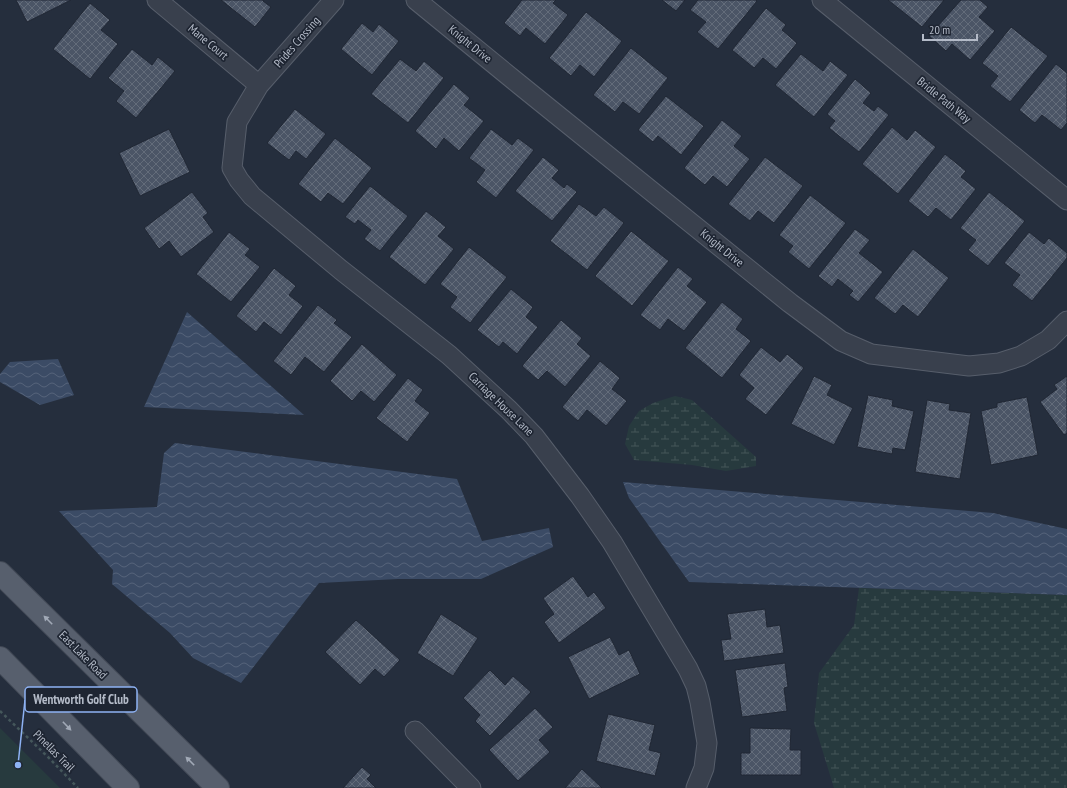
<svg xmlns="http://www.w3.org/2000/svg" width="1067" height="788" viewBox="0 0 1067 788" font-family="'PT Sans Narrow',sans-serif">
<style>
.grass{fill:#273a3e}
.wetland{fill:url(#wetland-marsh)}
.water{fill:url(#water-waves)}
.building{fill:url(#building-cross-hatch);stroke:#202734}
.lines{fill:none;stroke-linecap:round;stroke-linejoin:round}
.minor-casing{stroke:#575e6b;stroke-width:21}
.major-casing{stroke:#424956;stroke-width:24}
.path{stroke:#45575b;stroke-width:2.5;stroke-dasharray:3 3;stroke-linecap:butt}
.minor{stroke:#39404d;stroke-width:19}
.major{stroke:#575f6d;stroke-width:22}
.oneway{fill:#a1a9b6}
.labels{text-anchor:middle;stroke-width:3.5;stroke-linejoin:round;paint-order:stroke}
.street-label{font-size:12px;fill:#b4bbc8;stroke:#1e2532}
.leader{fill:none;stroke:#8eb2f4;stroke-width:1.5}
.callout-dot{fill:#8eb2f4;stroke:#1e2532;stroke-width:1.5}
.callout{fill:#1e2532;stroke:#8eb2f4;stroke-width:1.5}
.callout-label{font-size:13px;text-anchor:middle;font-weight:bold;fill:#b4bbc8}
</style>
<defs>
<pattern id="wetland-marsh" width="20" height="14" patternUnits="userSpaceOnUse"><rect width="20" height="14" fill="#273a3e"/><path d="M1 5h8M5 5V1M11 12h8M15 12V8" fill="none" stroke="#445558"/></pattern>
<pattern id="water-waves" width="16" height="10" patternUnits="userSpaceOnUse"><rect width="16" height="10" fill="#3b4b65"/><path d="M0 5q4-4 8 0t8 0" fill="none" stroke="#55637a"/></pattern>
<pattern id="building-cross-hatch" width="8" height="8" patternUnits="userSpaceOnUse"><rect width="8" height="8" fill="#4b5566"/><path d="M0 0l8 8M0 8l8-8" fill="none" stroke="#636c7a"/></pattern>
</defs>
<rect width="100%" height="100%" fill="#252e3d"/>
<!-- grass -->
<path class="grass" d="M0 728 60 788H0Z"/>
<!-- wetland -->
<path class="wetland" d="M675 396 692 400 756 457V466L726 471 692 465 634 460 625 444 629 426 639 411 653 403Z
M859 588 1067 595V788H834L814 723 819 673 854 625Z"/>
<!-- water -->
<path class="water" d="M187 312 304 415 144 407Z
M58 359 74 395 40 405 0 382V374L10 362Z
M175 443 457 479 482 541 549 528 553 547 481 579H398L319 583 241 683 193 658 170 633 112 584 113 570 59 511 157 507 164 453Z
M623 482 993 513 1067 529V595L689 582 629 498Z"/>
<!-- building -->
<path class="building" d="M16 0H71L27 22Z
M221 0H263V1L271 7 255 27Z
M522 0H556L553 3 568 15 545 44 526 28 520 36 504 23Z
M662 0H685L676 11Z
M698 0H756L757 1 718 49 697 32 706 22 690 10Z
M888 0H944L922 27Z
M961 0H980L988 7 979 17 995 31 970 60 952 44 946 51 929 36Z
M90 3 110 20 101 30 118 44 90 79 53 49Z
M766 8 786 25 782 30 797 43 776 69 763 58 754 68 732 50Z
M586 12 622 41 594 77 580 65 571 76 549 58Z
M362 23 373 32 379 24 399 41 372 75 341 49Z
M1011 27 1048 56 1010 102 990 86 998 76 982 63Z
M631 48 668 78 639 114 623 102 615 112 593 95Z
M132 49 152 65 158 57 175 71 136 118 116 101 124 91 108 78Z
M801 54 823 71 830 61 848 75 814 117 775 85Z
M400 59 416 71 424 61 444 78 408 123 371 94Z
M1056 64 1067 73V123L1061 130 1042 115 1035 123 1019 110Z
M855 79 871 93 863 103 874 111 878 106 889 115 859 152 829 128 835 121 827 114Z
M454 84 470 98 464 105 484 121 459 151 444 138 436 149 415 131Z
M666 96 704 126 681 155 658 136 653 142 638 130Z
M295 109 326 134 306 159 296 151 289 160 267 143Z
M722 120 742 136 734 146 750 159 727 187 713 176 705 185 684 168Z
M892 127 907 140 915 130 936 147 898 194 862 164Z
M169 129 190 172 140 196 119 153Z
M491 129 512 145 518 138 534 150 496 198 476 182 485 170 469 158Z
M335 138 372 168 343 204 328 193 321 202 298 184Z
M945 154 966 171 961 177 976 189 951 220 936 208 928 217 908 201Z
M543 157 559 170 552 178 564 188 567 184 577 192 552 221 515 191Z
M765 157 803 186 774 223 758 211 750 221 728 204Z
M370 186 408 216 380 251 364 239 371 230 358 220 355 224 345 217Z
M192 192 208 213 203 217 214 232 181 257 169 241 159 249 144 228Z
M989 192 1025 221 988 266 968 250 976 240 960 228Z
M810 195 846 223 809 269 788 252 793 246 779 235Z
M579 204 596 216 604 207 624 223 587 270 550 241Z
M426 211 446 227 438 236 454 249 425 285 389 257Z
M855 229 870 240 859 253 883 272 858 302 849 295 853 291 838 279 832 287 818 276Z
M631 231 669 261 632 306 595 276Z
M229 232 250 249 245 255 260 267 231 302 196 274Z
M1029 232 1044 244 1049 238 1067 253V258L1032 301 1012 285 1020 275 1004 263Z
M469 247 507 277 470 323 450 307 457 297 440 284Z
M913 249 949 278 918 317 903 305 895 314 874 298Z
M678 267 693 279 687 286 707 302 684 331 668 319 660 330 640 315Z
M274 268 296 286 289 295 303 306 281 335 264 322 256 332 236 316Z
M511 289 533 307 526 317 538 327 517 354 503 342 499 347 477 330Z
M722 302 743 319 736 329 751 341 722 378 685 348Z
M318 305 337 320 334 323 352 337 324 372 305 357 291 375 273 361Z
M561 320 582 338 577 344 591 356 565 387 547 371 538 380 522 366Z
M362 344 397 375 374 402 361 391 352 401 330 381Z
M761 347 780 362 787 354 804 368 766 415 745 399 754 388 739 375Z
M600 361 620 378 612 389 627 401 606 426 587 410 578 421 562 407Z
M814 376 832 385 827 395 853 408 834 445 791 424Z
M1067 376V433L1064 435 1040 402 1057 389 1054 385Z
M408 378 423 390 415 401 430 413 407 442 376 418Z
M868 395 893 400 892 406 914 411 905 450 893 448 892 454 857 447Z
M1027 397 1038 455 991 465 981 411 997 407V403Z
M927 400 950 404 949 410 971 413 960 479 915 472Z
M573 576 588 597 594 592 606 608 559 643 544 622 554 614 543 598Z
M765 609 767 627 780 625 784 653 724 661 721 640 731 639 727 614Z
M441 614 478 638 453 676 417 653Z
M356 620 400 660 384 677 375 669 360 685 325 652Z
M610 637 619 655 629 650 640 674 589 699 568 657Z
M785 663 788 687 784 688 787 711 742 717 735 670Z
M490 670 505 685 513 676 531 692 490 736 475 721 480 715 463 698Z
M535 708 553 727 539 740 550 752 518 781 489 750Z
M608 714 655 725 649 750 661 753 655 776 596 761Z
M750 728 791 729 790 750H801V775H741V753H750Z
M362 767 371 775 367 779 376 788H343Z
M582 769 602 788H565Z"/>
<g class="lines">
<defs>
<path id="minor" d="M157 0 259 85
M334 0 259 85 237 122 232 168 239 180 252 196 341 270 449 355 509 410 534 436 580 496 612 542 688 669 696 686 700 702 707 743 704 768 696 788
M416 0 520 85 790 303 841 341 871 354 969 366 999 363 1021 356 1048 340 1067 321
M822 0 1067 200
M415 731 471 788"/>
<path id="major" d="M0 573 218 788
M0 658 128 788"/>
</defs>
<!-- minor casing -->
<use href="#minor" class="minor-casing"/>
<!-- major casing -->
<use href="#major" class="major-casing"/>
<!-- path -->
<path class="path" d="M0 711 49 758 78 788"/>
<!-- minor -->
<use href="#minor" class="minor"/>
<!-- major -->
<use href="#major" class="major"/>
</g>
<!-- one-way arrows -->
<defs><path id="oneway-solid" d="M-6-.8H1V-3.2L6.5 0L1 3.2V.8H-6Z"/></defs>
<g class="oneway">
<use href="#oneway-solid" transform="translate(48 620) rotate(-135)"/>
<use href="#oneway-solid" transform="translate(67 726) rotate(46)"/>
<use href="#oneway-solid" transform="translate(190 761) rotate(-135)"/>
</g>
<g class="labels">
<!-- street labels -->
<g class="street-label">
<text transform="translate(208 42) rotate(40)" y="4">Mane Court</text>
<text transform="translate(297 42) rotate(-49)" y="4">Prides Crossing</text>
<text transform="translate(470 44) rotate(39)" y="4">Knight Drive</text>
<text transform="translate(944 100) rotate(39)" y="4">Bridle Path Way</text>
<text transform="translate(722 248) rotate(39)" y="4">Knight Drive</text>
<text transform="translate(501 404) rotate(44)" y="4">Carriage House Lane</text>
<text transform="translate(83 655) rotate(45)" y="4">East Lake Road</text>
<text transform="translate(54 751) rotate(45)" y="4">Pinellas Trail</text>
</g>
</g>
<!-- callouts -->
<path class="leader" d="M18 765L25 700"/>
<circle class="callout-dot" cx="18" cy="765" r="4"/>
<rect class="callout" x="25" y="687" width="112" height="25" rx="4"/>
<g class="callout-label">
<text x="81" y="704">Wentworth Golf Club</text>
</g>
<!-- scale -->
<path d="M923 34v6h54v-6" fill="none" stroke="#b4bbc8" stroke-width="2"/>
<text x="929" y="34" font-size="12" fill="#b4bbc8" stroke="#1e2532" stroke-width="3" paint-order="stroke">20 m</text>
</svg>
